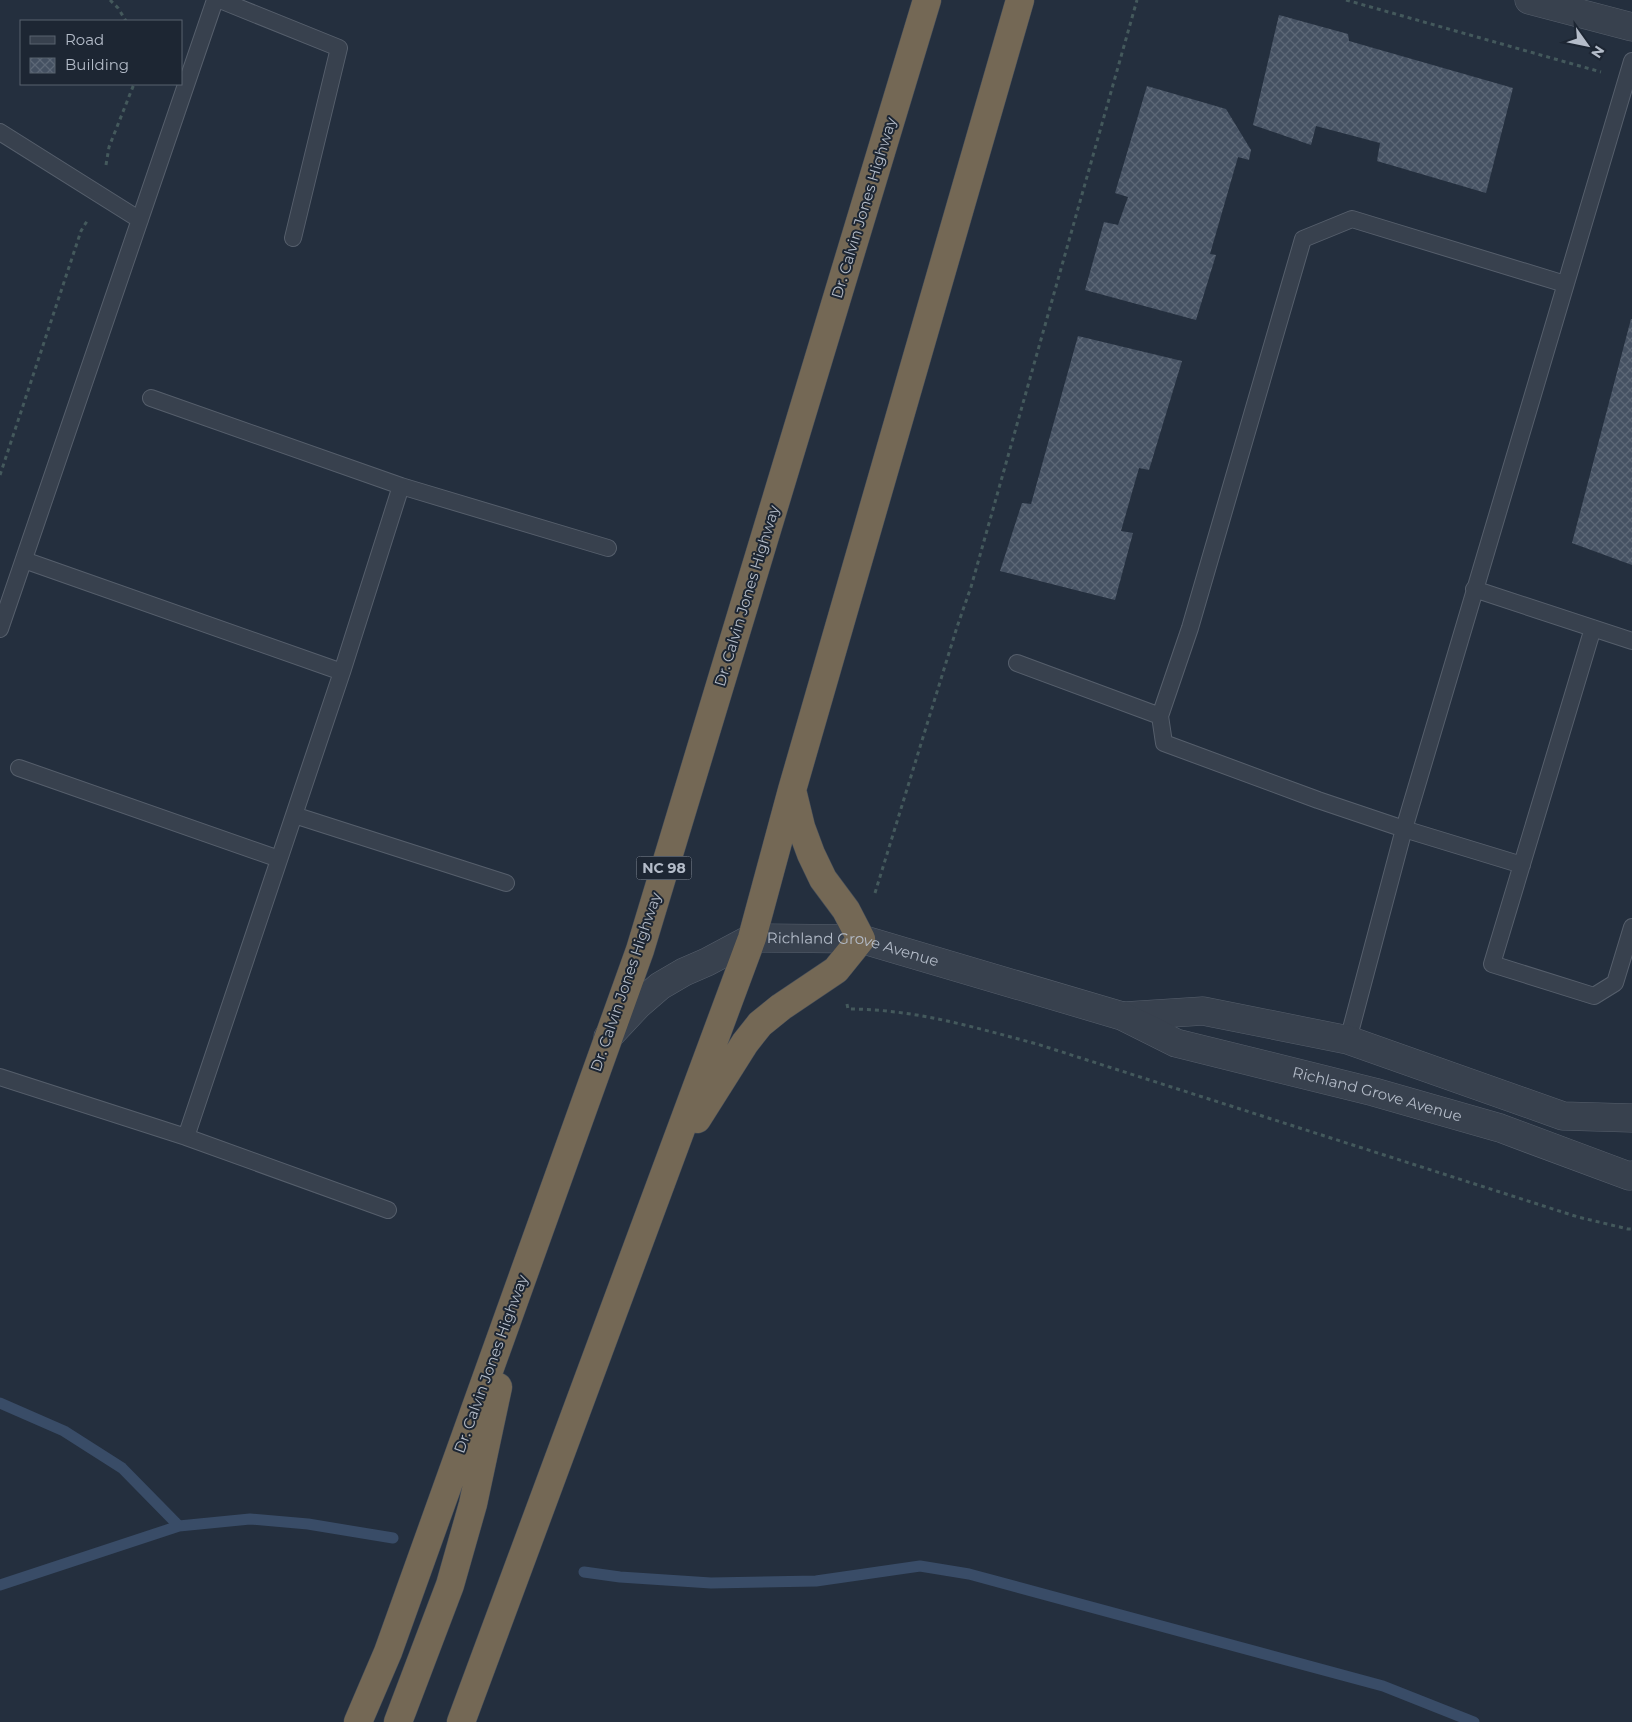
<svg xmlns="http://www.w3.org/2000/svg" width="1632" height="1722" viewBox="0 0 1632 1722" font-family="Montserrat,sans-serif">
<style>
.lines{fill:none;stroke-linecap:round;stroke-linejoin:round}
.stream{stroke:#394c67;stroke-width:11}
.building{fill:url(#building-cross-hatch)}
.lane-casing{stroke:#565f6c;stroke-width:18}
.street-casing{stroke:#565f6c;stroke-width:29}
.highway-casing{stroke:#434c59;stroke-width:29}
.path{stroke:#44595c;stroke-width:3;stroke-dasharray:4 4;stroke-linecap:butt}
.lane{stroke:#38414e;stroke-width:16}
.street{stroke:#38414e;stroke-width:28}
.highway{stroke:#746855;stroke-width:28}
.labels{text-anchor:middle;stroke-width:4;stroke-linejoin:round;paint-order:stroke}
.shield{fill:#1d2633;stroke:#878f9c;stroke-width:1}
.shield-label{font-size:14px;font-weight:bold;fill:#b4bcc9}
.street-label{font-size:15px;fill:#b4bcc9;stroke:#1d2633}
</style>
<defs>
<pattern id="building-cross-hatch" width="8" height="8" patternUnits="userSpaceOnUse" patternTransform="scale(1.25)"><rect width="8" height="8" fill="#455162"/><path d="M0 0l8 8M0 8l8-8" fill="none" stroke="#5d6877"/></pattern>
</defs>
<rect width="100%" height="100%" fill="#242f3e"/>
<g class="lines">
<!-- stream -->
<path class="stream" d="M0 1403 64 1431 122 1468 179 1526
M584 1572 620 1577 711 1583 816 1581 920 1566 969 1574 1383 1686 1474 1722
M0 1585 179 1526 250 1519 308 1524 393 1538"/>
</g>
<!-- building -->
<path class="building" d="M1279 15 1348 34 1349 41 1513 88 1486 193 1377 161 1380 143 1316 126 1311 145 1253 125Z
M1147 86 1226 109 1251 150 1249 160 1238 157 1210 254 1216 255 1196 320 1085 290 1104 222 1118 225 1128 197 1115 193Z
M1631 319H1632V565L1572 543Z
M1078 336 1182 361 1149 470 1139 468 1121 531 1133 533 1115 600 1000 571 1022 503 1031 504Z"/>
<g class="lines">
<defs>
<path id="lane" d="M220 0 339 48 293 238
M0 132 140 220
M401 486 608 548
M24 560 342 672 401 486 151 398
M1474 589 1632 641
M1593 628 1492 964 1594 996 1615 983 1632 927
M0 629 215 0
M1017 663 1160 716
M342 672 186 1137 388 1210
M19 768 279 859
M294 815 506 883
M1522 865 1404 829 1318 800 1164 743 1160 716 1190 628 1303 239 1352 219 1565 284
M1348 1040 1404 829 1632 61
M0 1077 186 1137"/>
<g id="street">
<path d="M1529 0 1632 27"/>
<path d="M1125 1016 1203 1011 1348 1040 1563 1116 1632 1118"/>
<path id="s1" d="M608 1037 638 1005 660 986 684 972 707 962 752 938 861 939 1122 1016 1176 1043 1374 1092 1500 1128 1629 1176 1632 1175"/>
</g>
<path id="highway" d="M697 1119 745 1043 760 1024 781 1007 836 970 861 939 846 910 823 879 811 854 801 827 793 794
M358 1722 388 1652 640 950 927 0
M398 1722 450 1585 473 1504 498 1387
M461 1722 752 938 792 790 1020 0"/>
</defs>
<!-- lane casing -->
<use href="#lane" class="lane-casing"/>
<!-- street casing -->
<use href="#street" class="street-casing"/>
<!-- highway casing -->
<use href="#highway" class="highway-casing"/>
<!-- path -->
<path class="path" d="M110 0 118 8 126 21
M1346 0 1601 72
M106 165 109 147 134 84
M0 475 81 231 87 221
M875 893 957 627 971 587 1137 0
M847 1004 848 1009C914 1009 973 1027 1037 1044L1578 1217 1628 1229H1632"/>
<!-- lane -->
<use href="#lane" class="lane"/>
<!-- street -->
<use href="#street" class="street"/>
<!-- highway -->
<use href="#highway" class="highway"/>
</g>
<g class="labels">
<!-- shield labels -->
<rect class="shield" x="636.5" y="856.5" width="55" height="23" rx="4"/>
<g class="shield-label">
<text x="664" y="873">NC 98</text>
</g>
<!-- street labels -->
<g class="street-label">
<text transform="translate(864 208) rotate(-73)" y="5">Dr. Calvin Jones Highway</text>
<text transform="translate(747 596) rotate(-73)" y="5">Dr. Calvin Jones Highway</text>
<text dy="5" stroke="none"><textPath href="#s1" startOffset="279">Richland Grove Avenue</textPath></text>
<text transform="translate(626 982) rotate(-71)" y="5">Dr. Calvin Jones Highway</text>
<text dy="5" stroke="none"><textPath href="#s1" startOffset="826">Richland Grove Avenue</textPath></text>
<text transform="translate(491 1364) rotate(-70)" y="5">Dr. Calvin Jones Highway</text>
</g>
</g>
<!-- legend -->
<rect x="20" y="20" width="162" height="65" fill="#1d2633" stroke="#59626f"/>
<rect x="30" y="36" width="25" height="8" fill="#38414e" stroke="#59626f"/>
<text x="65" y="45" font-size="15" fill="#b4bcc9">Road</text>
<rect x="30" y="58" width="25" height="15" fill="url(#building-cross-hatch)" stroke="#59626f"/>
<text x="65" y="70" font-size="15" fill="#b4bcc9">Building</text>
<!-- north arrow -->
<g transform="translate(1587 45) rotate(123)" stroke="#1d2633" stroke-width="4" paint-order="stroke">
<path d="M0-4L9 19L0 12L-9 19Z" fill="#b4bcc9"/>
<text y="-8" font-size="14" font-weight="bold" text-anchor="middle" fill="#b4bcc9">N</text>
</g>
</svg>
